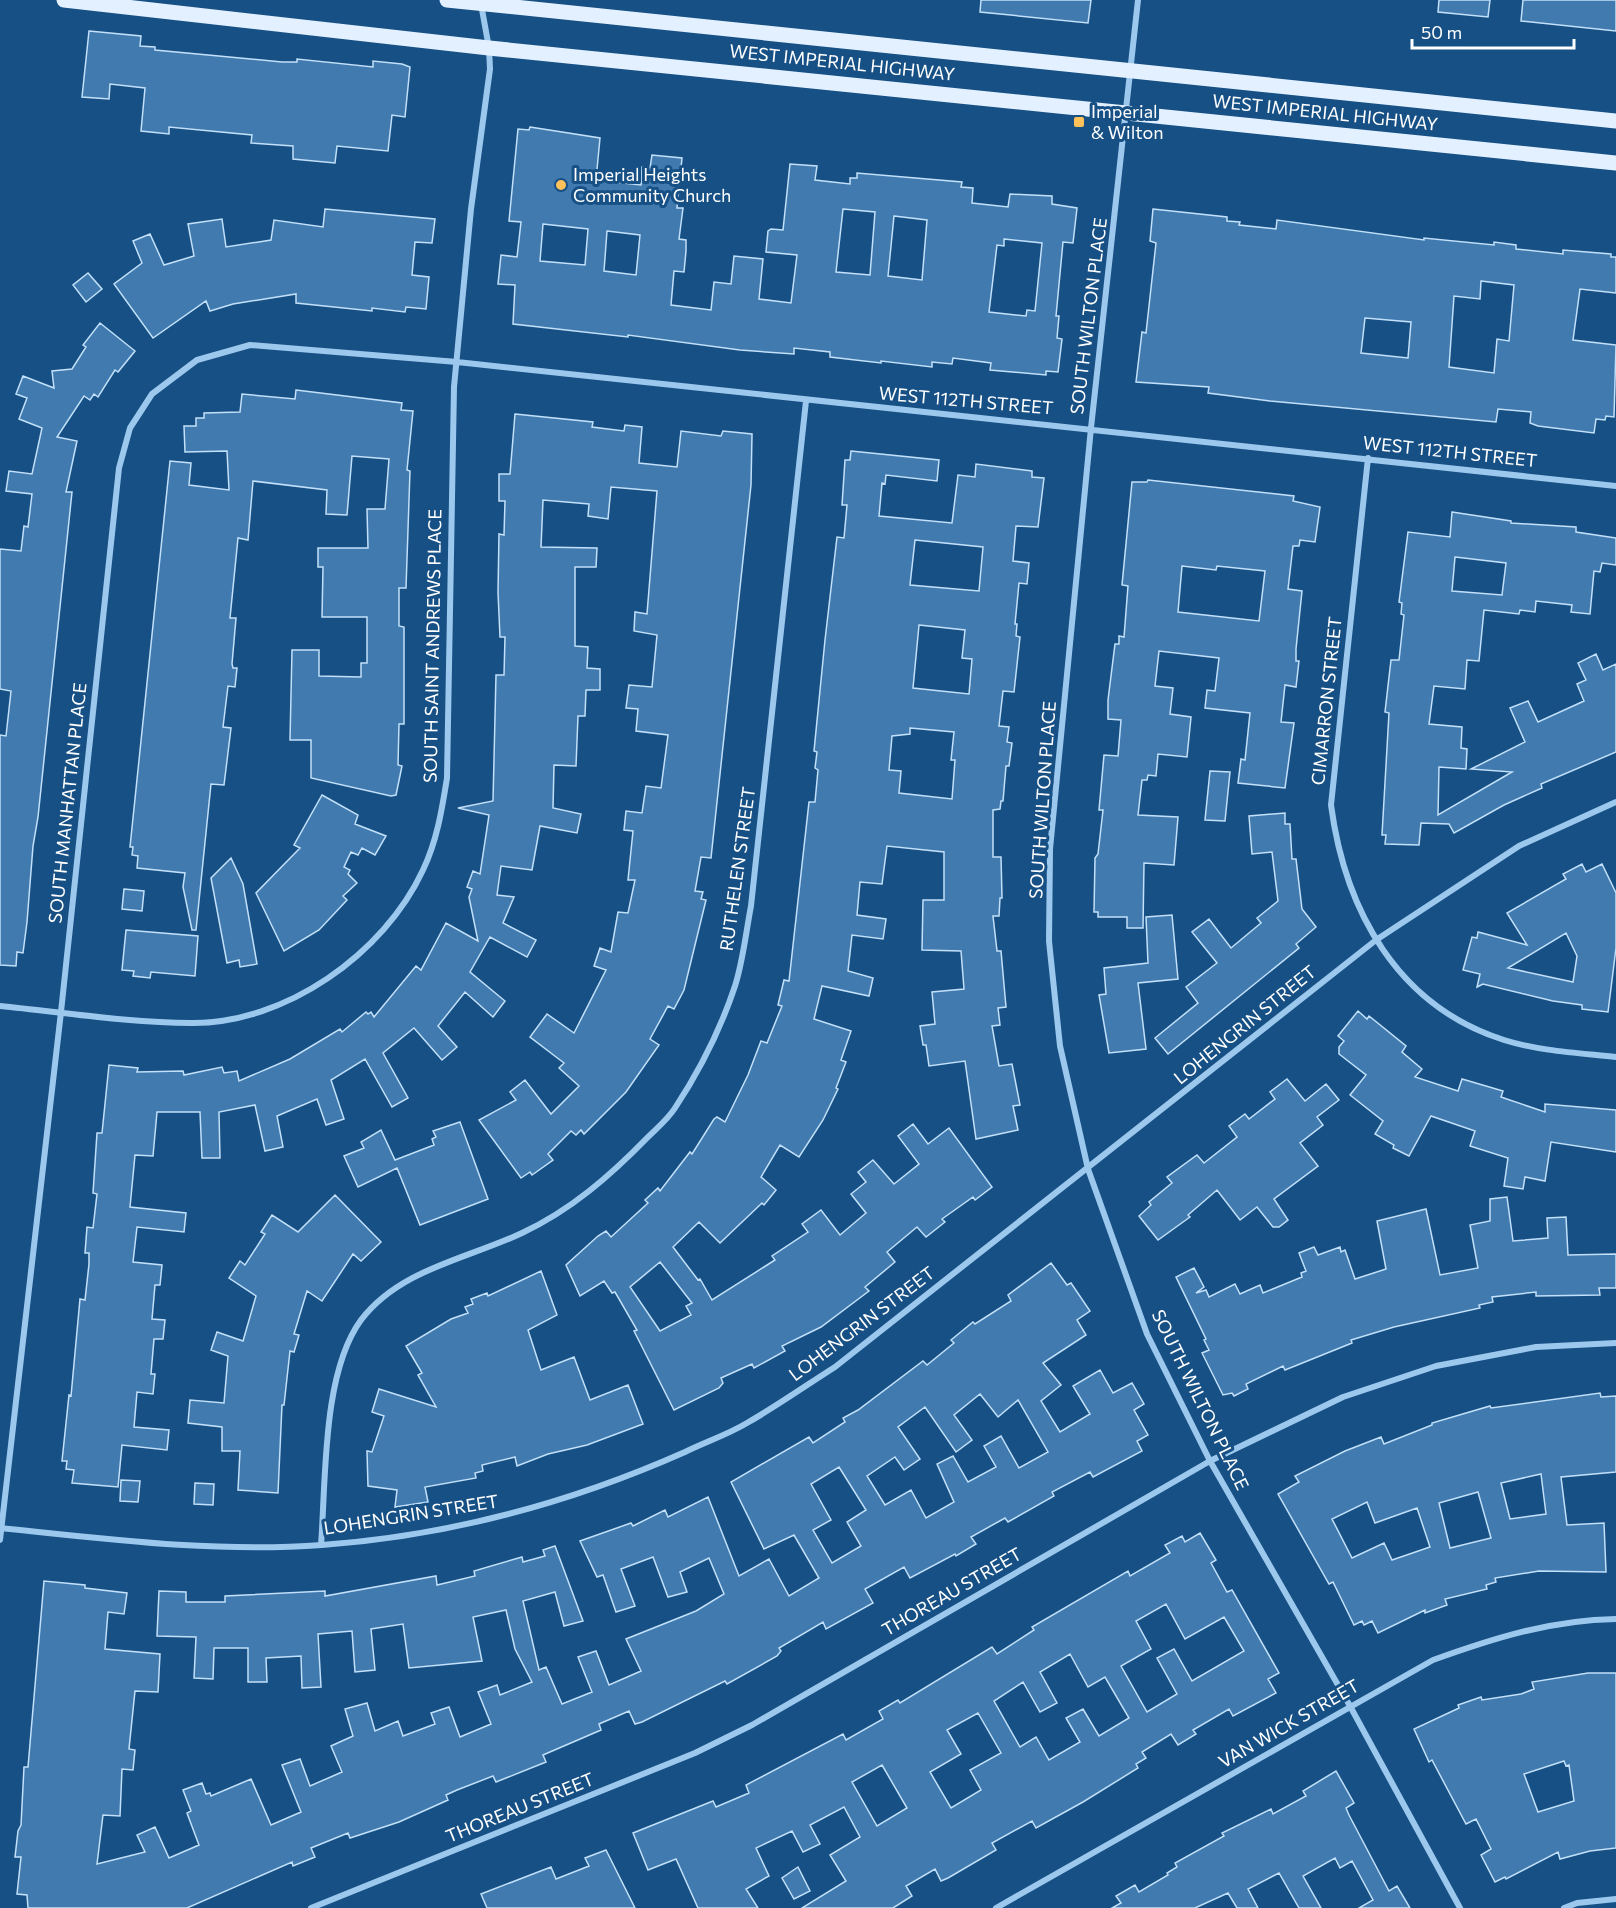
<svg xmlns="http://www.w3.org/2000/svg" width="1616" height="1908" viewBox="0 0 1616 1908" font-family="Commissioner,sans-serif">
<style>
.building{fill:#407aaf;stroke:#c2e0f9;stroke-width:1.5;fill-rule:evenodd}
.lines{fill:none;stroke-linecap:round;stroke-linejoin:round}
.minor{stroke:#9dc8ed;stroke-width:6}
.primary{stroke:#e3f0ff;stroke-width:15}
.poi-dot{fill:#ffc159;stroke:#175085;stroke-width:2}
.labels{text-anchor:middle;stroke-width:6;stroke-linejoin:round;paint-order:stroke}
.street-label{font-size:18px;fill:#fff;stroke:#175085}
.poi-label{font-size:18px;fill:#fff;stroke:#175085;text-anchor:start}
</style>
<rect width="100%" height="100%" fill="#175085"/>
<!-- building -->
<path class="building" d="M981 0H1091L1088 23 980 12Z
M1439 0H1490L1488 17 1438 12Z
M1523 0H1616V31L1521 21Z
M89 31 141 36 140 46 155 47V50L282 62H297V59L373 67V61L402 64 410 67 405 117 392 115 388 151 337 146 335 163 293 159V146L251 143 252 135 169 127V134L141 131 145 88 110 84 109 99 82 97Z
M530 127 600 138 596 180 641 185 642 167 650 168 652 155 682 158 677 208H683L679 239 686 240V251L684 272 674 271 671 305 711 310 714 282 731 284 734 256 763 259 759 299 791 303 797 255 766 252 768 231 771 229 783 230 790 164 817 166 815 180 850 184V178H857V173L962 182 961 187 973 188 972 203 1008 207 1010 194 1052 196V204L1077 208 1073 243 1063 242 1056 316H1059L1057 338 1062 339 1058 372 1046 371V375L990 370 991 363 953 358 952 364 932 362V367L881 361V363L830 357V352L794 348V354L740 350 628 335V337L513 324 515 285 498 284 501 255 517 257 521 222 509 221 518 129 529 130ZM843 209 875 212 870 275 836 272ZM894 216 927 220 922 280 888 276ZM543 224 588 229 585 265 540 261ZM607 231 640 235 636 275 604 271ZM1004 239 1042 243 1035 311 1027 310 1026 316 989 312 997 245 1004 246Z
M325 209 435 219 432 243 415 242 412 275 429 277 426 309 406 307 405 312 372 308V311L296 303V294L233 304 210 311 206 301 153 338 114 284 142 263 133 241 150 234 164 265 194 256 188 224 222 219 226 247 271 240 274 220 323 227Z
M1153 209 1227 217V221L1240 222 1239 225 1276 229 1277 220 1424 240V238L1494 245V242L1516 245V249L1563 254V250L1611 254V257H1616V293L1580 289 1573 340 1616 345 1614 417 1606 416 1605 420 1596 419 1594 433 1538 426 1530 423 1531 412 1498 409 1496 422 1270 401 1208 393 1209 387 1136 382 1142 332 1146 333 1156 243 1150 241ZM1481 281 1514 285 1509 341 1497 339 1494 373 1449 367 1454 296 1480 299ZM1365 318 1411 322 1408 358 1361 353Z
M88 273 102 289 86 302 73 285Z
M100 323 135 351 118 372 115 370 98 397 94 394 90 400 84 396 57 437 77 441 66 492H72L38 817 33 846 27 922 23 953 17 952 16 966 0 965V735L6 736 11 691 0 689V549L21 551 24 526 28 527 32 494 6 491 9 471 32 474 42 428 19 419 27 398 16 394 23 376 54 388 52 371 72 369 86 347 83 345Z
M296 390 402 403 401 410 413 411 407 470 410 471 406 588H399V626L404 627V724H399L398 765 402 766 396 795 391 796 311 778V740H290L292 650H319V676L361 677V663H367V617H322L323 567H318V548H368L367 509H385L389 459 352 456 347 515 326 514 327 490 253 481 248 540 238 538 230 618H236L232 664 233 668H237L235 687 228 686 223 727 231 728 224 785 211 784 196 930H192L183 887 185 873 137 868 138 856 132 855 133 847H130L170 461 191 463 189 485 229 490 227 451 185 452 184 426H196V418H204V413L240 412 242 394 295 399Z
M515 414 593 422 592 427 624 431 625 425 642 427 639 463 677 467 681 431 721 436 723 431 752 434 751 485 711 858 701 857 695 891 703 892 701 899 706 900 684 990 674 1009 668 1006 650 1039 659 1045 626 1092 584 1134 581 1130 576 1135 571 1131 548 1154 553 1160 532 1175 530 1172 521 1178 479 1120 516 1100 510 1092 525 1080 551 1114 579 1086 559 1068 564 1063 530 1037 547 1014 574 1033 606 970 594 966 600 948 611 952 618 912 628 913 635 880H628L633 831 624 830 626 811 642 813 646 786 661 788 668 735 636 731 638 709 626 708 629 685 652 687 657 635 634 631 635 612 647 614 657 491 611 487 608 519 588 516 589 504 543 500 541 547 597 548 596 567H575V646L588 647 587 668 600 669V690H586L585 716H578L576 766 554 765 553 808 581 814 577 833 540 826 532 870 501 866 497 895 514 897 503 923 536 940 527 957 490 937 470 972 505 1001 493 1017 465 992 438 1026 457 1047 442 1060 414 1028 383 1053 408 1098 392 1107 365 1059 331 1080 344 1119 326 1125 317 1099 277 1116 283 1147 265 1151 255 1105 219 1112 220 1158H202L200 1112H157L153 1156 135 1155 130 1207 186 1213 184 1232 137 1227 133 1262 162 1265 160 1285H155L152 1319 165 1320 163 1339H154L151 1374H155L153 1394 137 1392 134 1427 169 1430 167 1450 122 1445 118 1487 72 1483 74 1470 66 1469 67 1461H62L69 1395 71 1396 80 1299 85 1300 89 1264V1253H85L87 1227 93 1228 97 1194 93 1193 97 1133H102L109 1065 138 1068 137 1072 183 1071 184 1075 222 1067 224 1073 237 1071 239 1081 290 1059 340 1029 342 1032 366 1012 368 1014 371 1012 374 1017 416 966 421 970 446 923 478 941 469 897 472 889 467 887 473 871 480 874 489 815 458 808 493 801 496 675H504L505 637H500L498 592 499 534 504 535 505 501H499V474H510Z
M851 451 939 460 937 481 886 475 885 484 882 483 879 516 952 523 958 475 975 477 976 464 1032 471V477L1044 478 1038 527 1016 526 1013 561 1029 563 1027 584 1019 583 1015 624H1017L1016 636 1020 637 1014 692 1003 691 999 726 1009 727 1007 742 1012 743 1009 766H1006L1003 801H1001L1000 809 993 810V857H1001L1002 898H1000L999 916H993L997 951H1001L1006 1007 998 1008 1000 1025 992 1026 999 1066 1012 1064 1020 1105 1013 1106 1018 1130 976 1139 965 1061 929 1066 926 1045H923L920 1026 935 1024 932 992 964 989 961 951 922 950 923 900H944V852L887 846 882 884 860 882 857 915 886 919 883 939 852 935 848 971 873 978 869 996 822 986 814 1019 851 1031 841 1060 846 1062 836 1088 838 1089 823 1120 799 1157 780 1145 761 1177 776 1190 764 1205 762 1203 720 1243 699 1222 673 1247 698 1280 700 1279 712 1300 775 1260 772 1256 808 1232 802 1224 821 1210 840 1235 866 1213 851 1194 866 1182 858 1172 873 1160 894 1184 919 1164 898 1136 913 1124 928 1144 949 1128 992 1187 975 1200 973 1197 942 1219 945 1222 926 1237 917 1227 887 1252 895 1262 865 1287 869 1291 821 1327 782 1346 785 1351 754 1368 752 1364 721 1378 723 1383 719 1388 674 1410 634 1331 637 1330 615 1292 612 1293 604 1281 580 1296 566 1265 598 1236 606 1231 611 1237 648 1203 645 1200 658 1188 660 1191 690 1152 692 1154 714 1119 717 1117 725 1122 748 1075 761 1041 767 1043 782 1006 778 1005 784 980 789 981 809 802H815L818 770 815 768 817 752 814 751 825 640 837 537 844 538 847 505H842L845 460H850ZM915 540 983 547 979 591 910 585ZM919 625 965 630 962 658 972 659 969 694 913 688ZM910 728 954 732 951 760H955L952 799 899 793 901 771 889 770 892 736 910 734ZM660 1262 692 1303 686 1306 691 1315 660 1331 630 1287Z
M1148 480 1294 496 1293 501 1320 507 1315 542 1300 540 1299 546H1293L1288 589 1302 591 1296 649V661H1299L1296 687 1285 685 1281 722 1294 723 1285 788 1238 783 1241 759 1245 760 1250 713 1205 708 1207 690 1215 691 1219 658 1159 651 1155 686 1173 688 1170 714 1191 717 1187 757 1158 754 1156 776 1148 775 1147 780H1142L1138 815 1178 817 1174 865 1144 863 1143 928H1127V917H1098V912H1094L1095 858 1098 854 1103 810H1099L1104 755 1118 756 1121 720 1108 719V700L1115 644H1119V636L1124 637 1128 586 1122 585 1132 482H1147ZM1182 566 1216 570 1217 566 1265 571 1259 621 1178 612Z
M1452 512 1511 521V523L1576 527V532L1616 538V565L1602 563 1600 572 1594 571 1590 614 1571 612 1572 605 1536 601 1535 612 1520 610 1519 614 1484 610 1479 661 1467 660 1465 689 1434 686 1429 724 1462 727 1461 748 1467 749 1466 769 1439 767 1438 815 1512 772 1471 769 1525 742 1510 708 1528 701 1538 722 1584 701 1577 684 1586 680 1578 663 1596 654 1603 670 1616 664V752L1541 784 1542 788 1504 805 1454 833 1449 824 1421 823 1419 845 1385 844 1386 835H1382L1389 713 1385 712 1391 660H1399L1404 615 1401 614 1402 603 1399 602 1408 532 1450 537ZM1455 557 1506 563 1502 595 1452 591Z
M1210 771 1230 772 1225 821 1205 820Z
M322 795 358 815 355 824 386 836 375 855 362 848 358 855 351 852 344 867 350 870 348 874 357 883 343 896 347 900 319 930 284 951 256 893 300 848 294 845Z
M1285 813V824H1290L1292 859H1296L1302 909 1316 927 1296 944 1299 948 1168 1054 1155 1038 1198 1003 1186 987 1217 963 1192 932 1209 919 1231 948 1261 923 1257 918 1278 901 1272 852 1252 854 1249 816Z
M231 858 243 884 257 964 240 967 239 960 227 963 211 878Z
M1582 864 1586 872 1602 864 1616 893V948L1608 1012 1582 1009V1005L1553 1001 1483 984 1477 987 1480 974 1463 970 1472 937 1477 938 1478 932 1527 945 1507 913 1566 879 1563 874ZM1566 933 1577 956 1573 982 1508 968Z
M124 889 144 891 142 911 122 909Z
M1172 915 1178 979 1138 983 1146 1049 1109 1053 1099 995 1106 994 1104 968 1148 963 1146 917Z
M126 930 198 936 195 976 151 972 150 978 133 976 134 971 122 970Z
M1358 1011 1367 1019 1369 1016 1406 1046 1402 1052 1422 1069 1415 1077 1458 1091 1462 1079 1503 1091 1501 1097 1545 1112V1104L1616 1110V1152L1551 1142 1545 1181 1525 1177 1523 1189 1504 1186 1508 1158 1470 1146 1475 1131 1431 1116 1409 1156 1393 1148 1394 1145 1375 1134 1383 1121 1350 1095 1366 1075 1339 1054V1047L1344 1041 1338 1036Z
M1287 1079 1305 1101 1326 1084 1339 1100 1317 1117 1323 1125 1300 1143 1318 1166 1274 1199 1288 1220 1279 1227H1273L1257 1207 1240 1220 1217 1190 1188 1215 1190 1217 1158 1240 1139 1216 1151 1205 1149 1202 1172 1183 1167 1177 1197 1155 1204 1163 1237 1137 1229 1126 1245 1114 1249 1119 1275 1099 1270 1092Z
M460 1122 488 1199 420 1225 397 1168 358 1187 344 1156 364 1148 361 1142 381 1130 395 1160 434 1145 432 1139 436 1137 433 1131Z
M335 1195 381 1242 361 1261 353 1254 322 1301 307 1291 294 1334 299 1335 294 1352 290 1351 284 1405H282L278 1493 238 1490 240 1451H222V1427L188 1423 190 1400 224 1403 228 1356 211 1350 217 1332 243 1341 256 1296 229 1278 240 1261 245 1265 265 1234 261 1232 272 1215 298 1232Z
M1507 1197 1513 1241 1548 1238 1547 1218 1566 1217 1568 1255 1616 1254V1288H1599L1600 1295 1536 1296V1292L1492 1297 1493 1302 1479 1305 1480 1308 1394 1327 1351 1340 1352 1343 1285 1370 1283 1366 1246 1384 1248 1389 1234 1396 1232 1393 1223 1395 1202 1353 1209 1350 1204 1340 1206 1339 1176 1277 1194 1268 1204 1287 1196 1293 1206 1290 1209 1297 1235 1284 1240 1294 1260 1285 1263 1293 1302 1277 1301 1273 1306 1271 1299 1253 1314 1247 1318 1255 1340 1247 1341 1252 1345 1250 1355 1279 1386 1269 1377 1221 1426 1209 1440 1275 1478 1268 1470 1225 1490 1221V1199Z
M1051 1263 1067 1285 1071 1283 1090 1311 1077 1320 1086 1335 1043 1363 1061 1385 1041 1401 1060 1432 1090 1414 1073 1386 1100 1370 1113 1393 1132 1383 1144 1404 1134 1410 1148 1435 1137 1441 1142 1451 1093 1477 1090 1472 1052 1492 1054 1496 1008 1522 1005 1518 971 1537 976 1544 956 1556 955 1554 910 1578 904 1567 865 1589 873 1603 826 1629 823 1622 779 1648 781 1651 777 1656 727 1684 725 1681 642 1722 635 1724 629 1711 599 1724 601 1730 543 1755 546 1762 496 1782 493 1776 457 1790 446 1795 448 1800 399 1822 350 1838 348 1833 311 1848 315 1857 293 1866 292 1862 187 1908H28L27 1895 17 1894 21 1857H15L18 1831 21 1825 24 1767H28L44 1581 85 1585V1588L127 1593 124 1614 108 1612 105 1649 160 1654 158 1692 135 1691 129 1749 135 1750 133 1770 122 1769 120 1816 103 1815 97 1864 145 1852 137 1835 155 1827 169 1858 199 1845 187 1813 191 1811 183 1790 202 1783 206 1794 210 1793 211 1796 251 1779 271 1825 301 1812 282 1765 300 1759 310 1786 342 1772 331 1746 353 1736 345 1709 367 1703 375 1731 398 1721 403 1736 435 1724 431 1713 449 1707 460 1737 491 1724 478 1692 497 1685 500 1695 532 1682 515 1649 506 1610 473 1617 482 1661 409 1668 403 1624 371 1629 375 1670 355 1672 352 1631 318 1634 321 1687 302 1688 301 1656 266 1658 267 1682H248V1648H214L213 1679 194 1678 196 1637 157 1636 159 1591 186 1592V1602H225V1596L325 1591V1596L436 1576 437 1585 475 1576 474 1571 522 1557 523 1562 545 1556 543 1550 555 1546 583 1621 564 1626 555 1592 523 1601 539 1670 546 1667 562 1704 592 1692 578 1657 596 1651 609 1685 641 1671 626 1639 696 1611 724 1594 709 1558 680 1572 687 1592 668 1597 653 1557 621 1569 635 1606 616 1612 603 1575 597 1577 580 1541 631 1523 633 1526 665 1510 668 1517 708 1497 739 1576 769 1559 789 1596 819 1578 794 1535 764 1549 731 1482 809 1437 813 1443 845 1422 843 1418 858 1410 923 1361 927 1365 954 1343 951 1340 973 1322 975 1324 1011 1301 1008 1295ZM980 1394 998 1417 1018 1400 1048 1452 1019 1468 1001 1436 984 1446 996 1467 968 1482 953 1456 937 1464 954 1502 926 1518 911 1490 885 1505 867 1476 895 1457 904 1470 920 1459 898 1427 925 1407 956 1452 972 1440 954 1415ZM839 1467 866 1510 847 1522 861 1546 832 1563 813 1530 831 1520 811 1484Z
M541 1271 557 1315 528 1330 541 1370 574 1357 590 1400 628 1385 643 1424 587 1445 548 1454 517 1466 515 1457 482 1465 483 1471 475 1473 476 1478 425 1487 428 1502 395 1507 397 1490 368 1486 367 1451 372 1452 384 1416 372 1412 379 1389 436 1407 418 1375 422 1373 406 1346 451 1319 468 1313 465 1307 473 1304 471 1299 487 1293 488 1296Z
M1600 1393 1601 1397 1616 1396V1472L1561 1477 1567 1525 1604 1523 1606 1572 1539 1571 1495 1578 1496 1582 1486 1585 1487 1589 1445 1599 1447 1605 1425 1613V1610L1378 1633 1372 1621 1364 1625 1362 1621 1354 1625 1333 1582 1329 1584 1278 1494 1299 1482 1295 1476 1345 1451 1381 1437 1384 1444 1432 1425V1423L1490 1406 1491 1408ZM1541 1474 1546 1514 1510 1519 1501 1483ZM1478 1492 1491 1538 1450 1548 1439 1503ZM1367 1502 1375 1523 1417 1508 1430 1547 1392 1560 1384 1543 1352 1558 1332 1519Z
M121 1480 140 1481 138 1502 120 1501Z
M195 1483 214 1484 213 1505 194 1504Z
M1200 1533 1216 1560 1211 1563 1227 1592 1232 1590 1279 1673 1268 1679 1276 1693 1233 1716 1229 1709 1193 1730 1196 1734 1178 1745 1171 1734 1142 1752 1146 1758 1136 1764 1138 1768 1083 1802 1036 1828 1032 1821 992 1843 996 1850 948 1878 941 1881 935 1869 906 1886 912 1896 893 1908H802L846 1881 830 1855 860 1837 844 1807 810 1825 820 1844 803 1852 792 1831 756 1848 769 1876 746 1889 758 1908H698L676 1859 648 1870 633 1833 713 1801 716 1807 749 1793 746 1785 843 1734 846 1740 883 1719 879 1711 898 1700 900 1703 992 1647 997 1654 1034 1630 1032 1627 1128 1571 1130 1576 1170 1553 1165 1545 1182 1536 1185 1542ZM1166 1604 1185 1639 1224 1617 1244 1651 1192 1681 1174 1649 1157 1658 1177 1694 1147 1712 1121 1666 1151 1649 1136 1621ZM1070 1654 1088 1687 1105 1677 1129 1718 1099 1736 1083 1709 1066 1718 1080 1742 1049 1760 1036 1737 1020 1747 994 1701 1023 1682 1040 1712 1057 1703 1040 1672ZM978 1713 1001 1753 970 1770 981 1790 951 1808 930 1772 961 1754 947 1730ZM882 1765 907 1808 877 1826 852 1782Z
M1588 1673H1616V1848L1590 1851 1560 1859 1558 1852 1506 1879 1505 1877 1495 1882 1481 1855 1491 1849 1476 1819 1466 1824 1432 1760 1429 1762 1414 1729 1459 1708 1458 1705 1481 1697 1482 1700 1521 1694 1534 1689 1532 1682ZM1564 1761 1566 1766 1569 1765 1574 1801 1538 1812 1524 1774Z
M1336 1771 1354 1803 1346 1808 1349 1815 1389 1891 1397 1886 1410 1908H1359L1373 1900 1352 1861 1340 1868 1335 1858 1303 1876 1321 1908H1299L1279 1873 1248 1889 1258 1908H1237L1228 1893 1195 1908H1112L1121 1903 1116 1896 1135 1885 1139 1892 1168 1875 1167 1873 1177 1867 1175 1863 1224 1836 1222 1833 1271 1809 1273 1814 1306 1796 1303 1791Z
M606 1850 635 1908H487L481 1894 551 1867 556 1879 589 1866 585 1858Z
M798 1867 810 1891 794 1899 782 1878Z"/>
<g class="lines">
<!-- minor -->
<path class="minor" d="M1138 0 1091 428 1050 849 1049 941 1060 1046 1088 1169 1147 1334 1210 1461 1350 1706 1460 1908
M1368 458 1331 805C1345 910 1397 1006 1504 1040 1539 1051 1579 1053 1616 1057
M0 1006C61 1012 130 1023 191 1023 285 1024 384 954 423 870 437 841 442 809 447 778L454 387 471 209 490 69 489 48 481 4
M0 1528C106 1539 214 1553 322 1545 447 1536 570 1503 685 1452 705 1442 727 1435 747 1423 777 1406 805 1386 835 1367L1376 940 1519 846 1616 802
M0 1540 61 1012 119 468 130 428 152 394 197 360 250 345 457 362 1616 486
M321 1545C326 1481 322 1373 361 1320 400 1269 467 1259 522 1233 571 1210 610 1176 648 1137 657 1128 668 1119 675 1108 700 1070 721 1028 735 986 743 961 746 932 751 906L806 401
M311 1908 695 1753 752 1725 1210 1461 1343 1397 1436 1366 1536 1347 1616 1343
M996 1908 1433 1660C1494 1638 1551 1620 1616 1619
M1564 1908 1577 1903 1616 1899"/>
<!-- primary -->
<path class="primary" d="M64 0 489 48 1616 163
M447 0 1616 121"/>
</g>
<!-- markers -->
<g class="poi-dot">
<rect x="1073" y="116" width="12" height="12" rx="3"/>
<circle cx="561" cy="185" r="6"/>
</g>
<g class="labels">
<!-- street labels -->
<g class="street-label">
<text transform="translate(842 63) rotate(6)" y="6">WEST IMPERIAL HIGHWAY</text>
<text transform="translate(1325 113) rotate(6)" y="6">WEST IMPERIAL HIGHWAY</text>
<text transform="translate(1089 316) rotate(-83)" y="6">SOUTH WILTON PLACE</text>
<text transform="translate(966 401) rotate(5)" y="6">WEST 112TH STREET</text>
<text transform="translate(1450 452) rotate(6)" y="6">WEST 112TH STREET</text>
<text transform="translate(433 646) rotate(-89)" y="6">SOUTH SAINT ANDREWS PLACE</text>
<text transform="translate(1327 701) rotate(-84)" y="6">CIMARRON STREET</text>
<text transform="translate(1043 800) rotate(-86)" y="6">SOUTH WILTON PLACE</text>
<text transform="translate(68 803) rotate(-84)" y="6">SOUTH MANHATTAN PLACE</text>
<text transform="translate(738 869) rotate(-82)" y="6">RUTHELEN STREET</text>
<text transform="translate(1245 1025) rotate(-39)" y="6">LOHENGRIN STREET</text>
<text transform="translate(862 1324) rotate(-37)" y="6">LOHENGRIN STREET</text>
<text transform="translate(1200 1400) rotate(64)" y="6">SOUTH WILTON PLACE</text>
<text transform="translate(411 1515) rotate(-9)" y="6">LOHENGRIN STREET</text>
<text transform="translate(952 1592) rotate(-30)" y="6">THOREAU STREET</text>
<text transform="translate(1289 1724) rotate(-30)" y="6">VAN WICK STREET</text>
<text transform="translate(520 1808) rotate(-22)" y="6">THOREAU STREET</text>
</g>
<!-- poi labels -->
<g class="poi-label">
<text x="1091" y="118">Imperial<tspan x="1091" dy="21">&amp; Wilton</tspan></text>
<text x="573" y="181">Imperial Heights<tspan x="573" dy="21">Community Church</tspan></text>
</g>
</g>
<!-- scale -->
<path d="M1412 39v9h162v-9" fill="none" stroke="#ffffff" stroke-width="3"/>
<text x="1421" y="39" font-size="18" fill="#ffffff" stroke="#175085" stroke-width="4.5" paint-order="stroke">50 m</text>
</svg>
